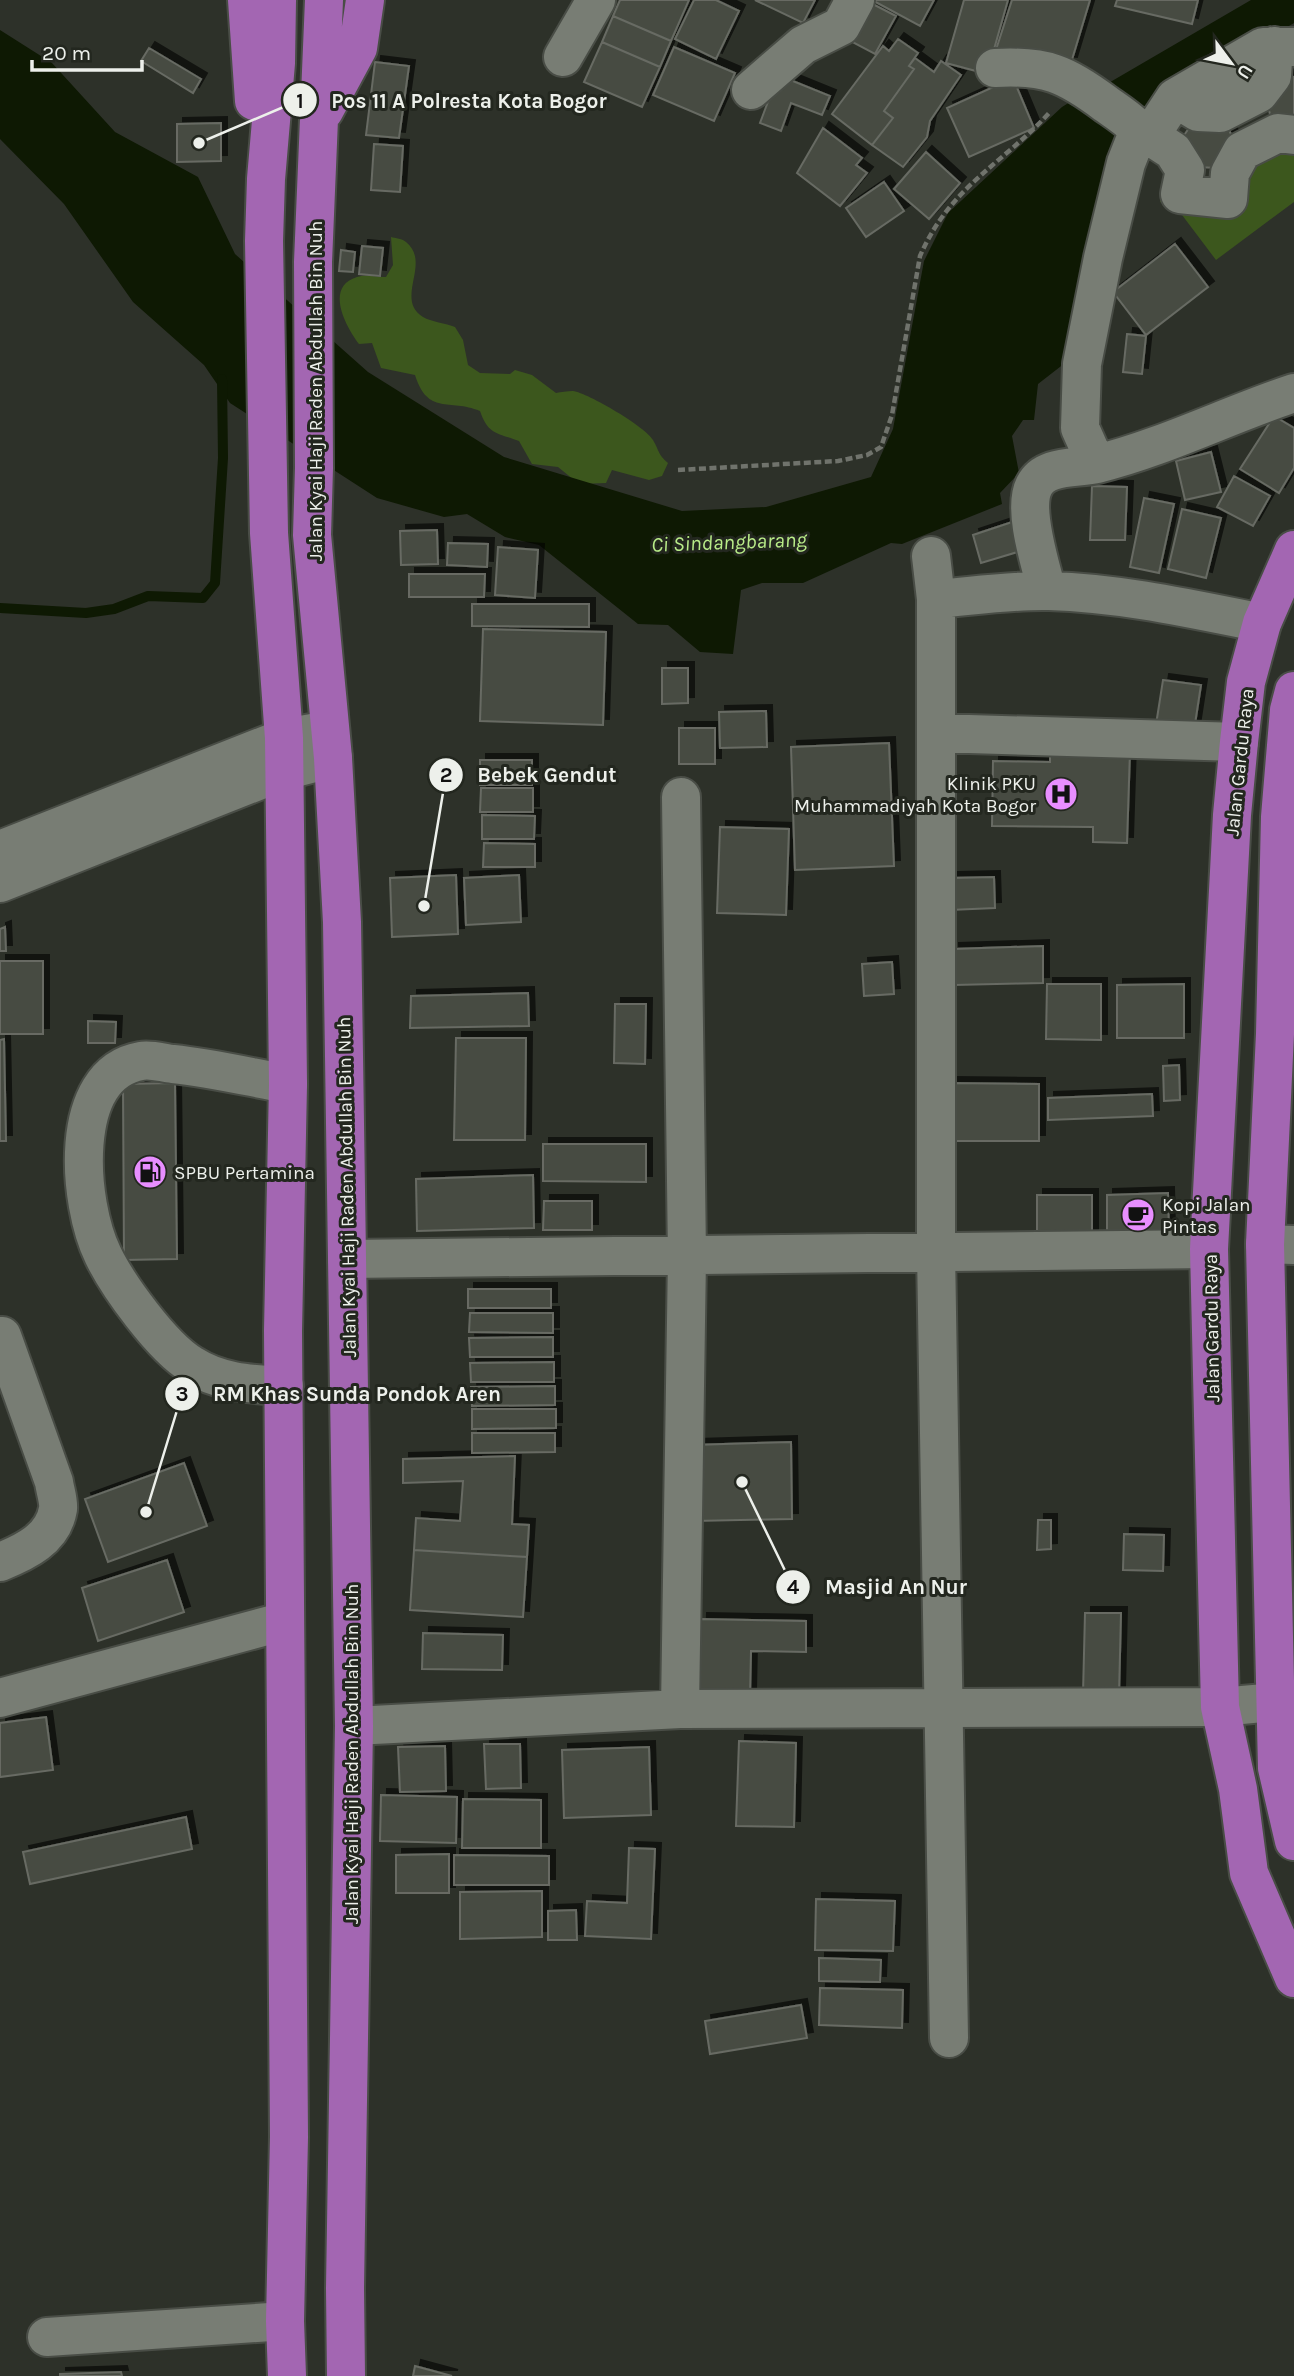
<svg xmlns="http://www.w3.org/2000/svg" width="1294" height="2376" viewBox="0 0 1294 2376" font-family="Karla,sans-serif">
<style>
.green{fill:#3c571d}
.water{fill:#0e1903}
.lines{fill:none;stroke-linecap:round;stroke-linejoin:round}
.stream{stroke:#0e1903;stroke-width:10}
.building{fill:#474c43;stroke:#676b63;stroke-width:2;filter:url(#shadow)}
.minor-casing{stroke:#494d46;stroke-width:42}
.highway-casing{stroke:#494d46;stroke-width:42}
.path{stroke:#70736c;stroke-width:4.5;stroke-dasharray:7 3.5;stroke-linecap:butt}
.minor{stroke:#787d74;stroke-width:38}
.highway{stroke:#a366b2;stroke-width:38}
.labels{text-anchor:middle;stroke-width:6;stroke-linejoin:round;paint-order:stroke}
.street-label{font-size:19px;fill:#edf0eb;stroke:#23271f}
.poi-label{font-size:19px;fill:#edf0eb;stroke:#23271f;text-anchor:start}
.water-label{font-size:21px;font-style:italic;fill:#b9ec89;stroke:#23271f}
.leader{fill:none;stroke:#edf0eb;stroke-width:2.5}
.callout-dot{fill:#edf0eb;stroke:#23271f;stroke-width:2.5}
.mark-label{font-size:21px;text-anchor:middle;font-weight:bold;fill:#111}
.callout-label{font-size:21px;text-anchor:middle;font-weight:bold;fill:#edf0eb;stroke:#23271f;stroke-width:6;stroke-linejoin:round;paint-order:stroke}
</style>
<defs>
<filter id="shadow"><feDropShadow dx="6" dy="-6" stdDeviation="0" flood-color="#0009"/></filter>
</defs>
<rect width="100%" height="100%" fill="#2d3129"/>
<!-- green -->
<path class="green" d="M1294 136V202L1216 260 1176 207 1160 202 1173 151 1180 195 1231 173Z
M391 237C395 238 403 239 406 242 432 263 394 299 423 317 431 322 446 323 455 327L463 340 468 365 480 373 510 374 515 370 532 375 556 393C561 392 567 391 573 391 588 393 646 427 653 440 660 452 657 453 668 463L662 476 649 480 612 470 606 483 579 484 558 467 532 464 519 441C498 433 488 435 480 411 449 398 428 416 415 375L381 368 372 343 359 344C346 327 324 287 357 277 365 274 377 277 386 277L393 265Z"/>
<!-- water -->
<path class="water" d="M1251 0H1294V23L1133 119 1100 88Z
M0 30 52 63 115 132 198 177 235 254 368 372 504 457 682 511 766 507 871 477 893 429 924 261 948 213 1062 107 1083 94 1133 135 1065 363 1038 384 1034 420H1023L1012 436 1019 473 1000 493 1002 504 902 544 891 543 803 583H762L741 590 733 654 700 652 668 625 638 624 539 545 505 537 467 514 444 517 377 498 230 403 204 365 133 302 64 204 0 139Z"/>
<g class="lines">
<!-- stream -->
<path class="stream" d="M0 608 86 613 114 609 148 596 203 598 215 583 223 458 222 379"/>
</g>
<!-- building -->
<path class="building" d="M620 0H689L671 41 613 16Z
M694 0H716L739 11 716 59 675 39Z
M755 0H815L803 23Z
M865 0 896 16 875 54 839 35Z
M872 0H934L920 26Z
M964 0H1008L987 74 946 63Z
M1012 0H1090L1071 63 994 56Z
M1117 0H1198L1192 24 1115 6Z
M613 16 671 41 660 67 602 42Z
M898 39 918 53 909 66 914 69 884 111 893 118 872 145 832 114 883 46 889 51Z
M602 42 660 67 642 107 584 82Z
M674 47 735 73 714 121 653 95Z
M149 48 201 79 193 93 141 61Z
M915 58 934 72 941 61 961 75 930 121 927 137 903 167 872 145 893 118 884 111 914 69 909 66Z
M375 62 409 66 399 138 366 135Z
M778 75 830 96 822 115 791 103 781 131 760 123Z
M1283 75 1294 77V126L1272 122 1265 95Z
M1013 78 1034 128 969 157 947 108Z
M1196 118 1224 119 1236 145 1221 168 1193 167 1180 141Z
M221 123V161L177 162V124Z
M823 128 862 158 856 165 867 173 840 206 797 173Z
M374 144 403 146 400 192 371 190Z
M926 152 960 183 929 219 894 189Z
M884 182 904 211 866 237 846 208Z
M1175 244 1208 287 1146 335 1113 292Z
M362 246 383 248 380 276 359 274Z
M341 250 355 252 353 272 339 271Z
M1127 334 1146 336 1142 374 1123 372Z
M1274 416 1294 428V468L1279 493 1240 469Z
M1211 452 1221 492 1185 500 1176 461Z
M1234 476 1270 496 1253 526 1217 507Z
M1092 486 1127 487 1125 540H1090Z
M1144 498 1174 504 1159 573 1130 567Z
M1182 509 1221 518 1206 578 1168 569Z
M1012 522 1021 551 981 563 973 535Z
M437 530 438 564 401 565 400 531Z
M448 543 488 544 487 567 447 565Z
M498 547 538 550 535 598 495 595Z
M409 574H485L484 597H409Z
M472 604H589V627L472 626Z
M483 629 606 632 603 725 480 721Z
M662 668H688V703L662 704Z
M1163 680 1201 685 1193 737 1155 731Z
M766 711 767 747 720 748 719 712Z
M679 728H715V764H679Z
M889 743 894 866 795 870 791 747Z
M1050 750 1130 751 1127 843 1093 842V827L992 826 993 761 1050 762Z
M480 760H532V785H480Z
M481 788H533V812H480Z
M482 815 535 816 534 839H482Z
M720 827 789 829 786 915 717 913Z
M484 843 535 844V867H483Z
M456 875 458 934 392 937 390 878Z
M519 875 521 922 466 925 464 878Z
M994 877 995 908 950 910V878Z
M5 927 6 951H0V929Z
M1043 946V983L954 985 953 949Z
M0 961H43V1034H0Z
M892 962 894 994 864 996 862 964Z
M1047 984H1101V1040L1046 1039Z
M1184 984V1038H1117V985Z
M528 993 529 1026 410 1028 411 996Z
M615 1004H646L645 1064 614 1063Z
M88 1021 116 1022 115 1043H88Z
M456 1038H526L525 1140H454Z
M4 1039 6 1141H0V1040Z
M1179 1065 1180 1100 1164 1101 1163 1066Z
M175 1083 177 1259 124 1260 123 1084Z
M948 1083 1039 1084V1141H947Z
M1152 1094 1153 1116 1048 1120V1098Z
M543 1144H646V1182L543 1181Z
M533 1175 534 1228 417 1231 416 1179Z
M1168 1193 1169 1234 1107 1236V1195Z
M1037 1195H1092V1236L1037 1237Z
M544 1201H592V1230H543Z
M468 1289H551V1308H468Z
M470 1313H553V1333L469 1332Z
M553 1337V1357H470L469 1338Z
M554 1362V1382H471L470 1363Z
M555 1386V1405L472 1406 471 1387Z
M472 1409H556V1428L472 1429Z
M472 1433H555V1452L472 1453Z
M791 1442 792 1519 694 1521 692 1445Z
M515 1456 512 1524 529 1525 527 1557 414 1550 416 1518 460 1521 463 1481 403 1483V1459Z
M184 1463 207 1526 108 1562 85 1499Z
M1038 1520H1051V1549L1037 1550Z
M1124 1534 1164 1535 1163 1571 1123 1570Z
M414 1550 527 1557 523 1617 410 1610Z
M167 1560 184 1612 98 1641 82 1588Z
M1085 1613H1121L1119 1695 1083 1694Z
M701 1619 806 1621V1652L751 1651 750 1697 698 1696Z
M423 1633 503 1635 502 1670 422 1669Z
M46 1717 53 1770 0 1777V1723Z
M739 1741 796 1743 794 1827 736 1826Z
M484 1744H520L521 1788 486 1789Z
M445 1746 446 1791 400 1792 398 1747Z
M649 1747 651 1815 564 1818 562 1750Z
M381 1795 457 1797 456 1843 380 1841Z
M463 1799 541 1800V1848H462Z
M186 1817 192 1849 30 1884 23 1852Z
M629 1848 655 1849 651 1939 585 1936 587 1901 627 1903Z
M449 1854V1893H396V1855Z
M454 1855 549 1856V1885H454Z
M542 1891V1937L460 1939V1892Z
M816 1899 895 1901 893 1951 815 1950Z
M576 1910 577 1940H548V1911Z
M819 1958 881 1960 880 1982 819 1981Z
M820 1988 903 1990 902 2028 819 2025Z
M801 2005 807 2038 710 2054 705 2021Z
M415 2366 452 2376H413Z
M121 2372 122 2376H60V2374Z"/>
<g class="lines">
<defs>
<path id="minor" d="M1294 47H1263L1175 98 1150 136 1173 151 1185 170 1180 194 1228 199 1230 173 1242 151 1278 133 1294 135
M563 57 596 0
M995 68C1046 65 1066 74 1106 104 1116 111 1127 118 1136 127L1137 135 1126 163 1103 258 1082 364 1080 428 1096 464
M751 90 803 45 841 26 855 0
M1175 98 1198 112 1220 113 1259 93 1272 76 1274 46
M931 556 936 599V1251L949 2038
M1047 591C1041 566 1022 510 1034 486 1045 464 1076 469 1097 464 1165 447 1228 415 1294 393
M936 599C973 596 1012 590 1049 591 1121 593 1192 609 1262 623
M936 733 1239 742
M0 850 284 738 329 730
M0 883 283 771 333 758
M1265 1244 1294 1245
M347 1259 1209 1249
M284 1386C251 1384 220 1383 192 1365 162 1347 118 1286 103 1255 78 1204 66 1074 141 1061 151 1059 163 1063 173 1064 211 1068 249 1077 288 1084
M0 1562C25 1552 53 1539 58 1509 59 1501 55 1490 54 1482L2 1336
M0 1698 285 1621
M680 1709 687 1257 681 797
M354 1726 680 1709 1220 1707 1275 1702
M47 2337 285 2321"/>
<path id="highway" d="M247 0 254 101
M277 0 276 63 266 179 264 241 269 533 284 738 288 1084 283 1331 289 2137 285 2321 287 2376
M324 0 313 262 314 468 312 535 333 758 342 922 354 1726 345 2288 346 2376
M324 111 358 48 365 0
M1294 550 1262 623 1246 682 1239 742 1232 815 1209 1249 1220 1707 1238 1789 1249 1873 1294 1978
M1294 691 1289 710 1280 817 1275 1034 1265 1244 1277 1768 1294 1841"/>
</defs>
<!-- minor casing -->
<use href="#minor" class="minor-casing"/>
<!-- highway casing -->
<use href="#highway" class="highway-casing"/>
<!-- path -->
<path class="path" d="M678 470 838 461 867 455 881 447 892 415 920 256C951 185 1002 165 1050 112"/>
<!-- minor -->
<use href="#minor" class="minor"/>
<!-- highway -->
<use href="#highway" class="highway"/>
</g>
<!-- icons -->
<defs>
<symbol id="hospital-disc" viewBox="-11 -11 22 22"><circle r="9.5" fill="#e88eff" stroke="#23271f"/><path d="M-5-5h3v3.5h4V-5h3V5h-3V1.5h-4V5h-3Z" fill="#111"/></symbol>
<symbol id="fuel-disc" viewBox="-11 -11 22 22"><circle r="9.5" fill="#e88eff" stroke="#23271f"/><path d="M-5.5-6h7V0h2V4h1.3V-2.5L3-4.5l.8-.8L6-3V5H2.5V1h-1V6h-7ZM-4.2-4.7v3.2H.2V-4.7Z" fill="#111"/></symbol>
<symbol id="cafe-disc" viewBox="-11 -11 22 22"><circle r="9.5" fill="#e88eff" stroke="#23271f"/><path d="M-5.5-4.5H6V0H3Q3 3.5 0 3.5H-2.5Q-5.5 3.5-5.5 0ZM3-3.2v2h1.7v-2ZM-6 4.5H4V6H-6Z" fill="#111"/></symbol>
</defs>
<g fill-rule="evenodd">
<use href="#hospital-disc" x="1042" y="775" width="38" height="38"/>
<use href="#fuel-disc" x="131" y="1153" width="38" height="38"/>
<use href="#cafe-disc" x="1119" y="1196" width="38" height="38"/>
</g>
<g class="labels">
<!-- street labels -->
<g class="street-label">
<text transform="translate(315 391) rotate(-90)" y="7">Jalan Kyai Haji Raden Abdullah Bin Nuh</text>
<text transform="translate(1239 762) rotate(-84)" y="7">Jalan Gardu Raya</text>
<text transform="translate(346 1187) rotate(-91)" y="7">Jalan Kyai Haji Raden Abdullah Bin Nuh</text>
<text transform="translate(1211 1328) rotate(-91)" y="7">Jalan Gardu Raya</text>
<text transform="translate(351 1754) rotate(-90)" y="7">Jalan Kyai Haji Raden Abdullah Bin Nuh</text>
</g>
<!-- poi labels -->
<g class="poi-label">
<text x="1036" y="790" text-anchor="end">Klinik PKU<tspan x="1036" dy="22">Muhammadiyah Kota Bogor</tspan></text>
<text x="174" y="1179">SPBU Pertamina</text>
<text x="1162" y="1211">Kopi Jalan<tspan x="1162" dy="22">Pintas</tspan></text>
</g>
<!-- water labels -->
<g class="water-label">
<text transform="translate(729 542) rotate(-2)" y="7">Ci Sindangbarang</text>
</g>
</g>
<!-- callouts -->
<path class="leader" d="M199 143L300 100M424 906L446 775M146 1512L182 1394M742 1482L793 1587"/>
<g class="callout-dot">
<circle cx="199" cy="143" r="7"/>
<circle cx="424" cy="906" r="7"/>
<circle cx="146" cy="1512" r="7"/>
<circle cx="742" cy="1482" r="7"/>
<circle cx="300" cy="100" r="18"/>
<circle cx="446" cy="775" r="18"/>
<circle cx="182" cy="1394" r="18"/>
<circle cx="793" cy="1587" r="18"/>
</g>
<g class="mark-label">
<text x="300" y="108">1</text>
<text x="446" y="782">2</text>
<text x="182" y="1401">3</text>
<text x="793" y="1594">4</text>
</g>
<g class="callout-label">
<text x="469" y="108">Pos 11 A Polresta Kota Bogor</text>
<text x="547" y="782">Bebek Gendut</text>
<text x="357" y="1401">RM Khas Sunda Pondok Aren</text>
<text x="896" y="1594">Masjid An Nur</text>
</g>
<!-- north arrow -->
<g transform="translate(1231 63) rotate(122)" stroke="#23271f" stroke-width="5" paint-order="stroke">
<path d="M0-5L12 26L0 18L-12 26Z" fill="#edf0eb"/>
<text y="-10" font-size="19" font-weight="bold" text-anchor="middle" fill="#edf0eb">U</text>
</g>
<!-- scale -->
<path d="M32 60v10h110v-10" fill="none" stroke="#edf0eb" stroke-width="3.5"/>
<text x="42" y="60" font-size="21" fill="#edf0eb" stroke="#23271f" stroke-width="5" paint-order="stroke">20 m</text>
</svg>
